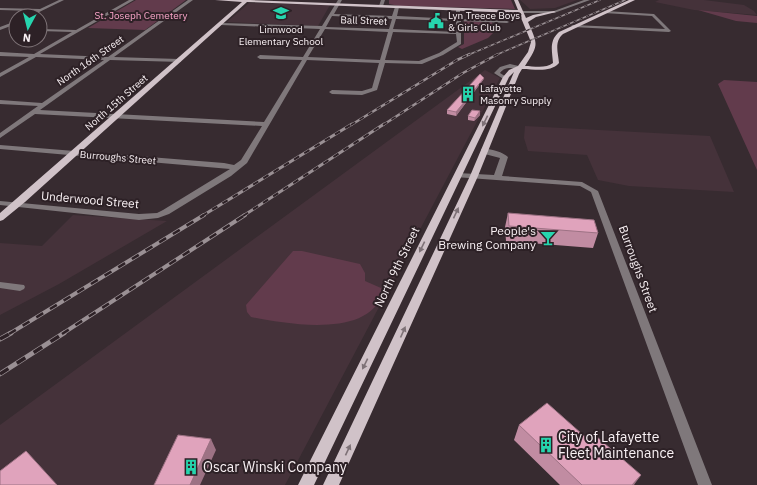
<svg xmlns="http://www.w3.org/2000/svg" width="757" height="485" viewBox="0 0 757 485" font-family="'IBM Plex Sans',sans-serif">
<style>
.built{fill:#45323a}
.green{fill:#623b4c}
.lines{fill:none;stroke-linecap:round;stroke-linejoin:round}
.minor{fill:#7f787b;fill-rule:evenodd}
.major{fill:#d0c2c8;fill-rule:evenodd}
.rail-far4-casing{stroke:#9a9094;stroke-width:1.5}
.rail-far3-casing{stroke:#9a9094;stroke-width:2.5}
.rail-far2-casing{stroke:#9a9094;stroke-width:3}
.rail-far1-casing{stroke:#9a9094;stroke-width:4}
.rail-casing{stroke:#9a9094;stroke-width:5}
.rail-far4{stroke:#2d2126;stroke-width:1;stroke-dasharray:3.5;stroke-linecap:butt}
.rail-far3{stroke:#2d2126;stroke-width:1.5;stroke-dasharray:5;stroke-linecap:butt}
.rail-far2{stroke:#2d2126;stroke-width:2;stroke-dasharray:6;stroke-linecap:butt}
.rail-far1{stroke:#2d2126;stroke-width:2.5;stroke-dasharray:8;stroke-linecap:butt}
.rail{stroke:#2d2126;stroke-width:3.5;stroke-dasharray:10;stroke-linecap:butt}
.wall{fill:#c18ca2}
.shaded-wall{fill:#9d7284}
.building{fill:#e0a3bc;stroke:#9d7284}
.oneway{fill:#7e7277}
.labels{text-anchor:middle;stroke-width:4;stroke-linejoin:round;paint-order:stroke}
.far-park-label{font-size:10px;fill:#fba6ca;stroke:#2d2126}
.far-poi-label{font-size:10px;fill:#f9f1f4;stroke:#2d2126;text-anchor:start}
.far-street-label{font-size:10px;fill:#f9f1f4;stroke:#2d2126}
.street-label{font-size:12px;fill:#f9f1f4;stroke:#2d2126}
.poi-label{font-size:12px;fill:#f9f1f4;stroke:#2d2126;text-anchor:end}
.near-poi-label{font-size:14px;fill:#f9f1f4;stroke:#2d2126;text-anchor:start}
</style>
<rect width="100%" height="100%" fill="#372b30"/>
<!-- built -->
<path class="built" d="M520 0H577L555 8 530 9Z
M659 0H704L744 5 754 11 757 15 694 10 655 2Z
M249 3 330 5 318 26 227 22Z
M485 70 500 78 285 485H0V425Z
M525 126 710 136 734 192 629 186 598 180 587 155 528 151 524 138Z
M73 215 167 221 59 284 0 315V243L42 246Z"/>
<!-- green -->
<path class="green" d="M136 0H186L145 30 88 28Z
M389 0H511L515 9 399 6 389 4Z
M698 10 757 16V23L736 21Z
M464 21 492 22 494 32 488 38 462 49 458 47 464 44Z
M724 80 757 82V170L718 84Z
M293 251H302L360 264 365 273V281L381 288 383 292C370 339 286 324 251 317L247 312 246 305Z"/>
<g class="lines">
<!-- minor -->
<path class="minor" d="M59 0H64L31 16H26L35 11 0 10V8L40 9Z
M129 0H134L40 54 108 57 188 0H193L114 57 179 59 181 60V62L110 60 40 110 264 122 302 60 260 59 257 57 260 55 303 57 320 29 221 25 219 24 221 23 322 26 338 0H342L334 14 392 16 395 7 397 6 399 7 397 16 456 19V9L458 8 460 9V19L507 21 509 22 507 23 461 21V44L443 55 422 64 385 63 377 90 362 95 332 94 329 92 332 90 362 91 372 88 379 63 307 60 247 163 231 176 169 214 158 218 139 220 0 205V201L139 214 157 213 163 210 230 169 0 149V145L224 163 234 165 241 160 262 126 35 114 0 138V133L38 106 0 104V100L42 103 104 60 36 57 0 77V73L29 57 0 56V52L34 54 72 32 40 31V29L76 30ZM332 16 392 19 389 29 326 27ZM396 19 456 21V32L393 29ZM325 29 388 32 380 60 308 57ZM393 32 456 34 457 42 439 53 419 61 385 60Z
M381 0H385L383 6 381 7 379 6Z
M584 0H590L554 13H522L520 12 522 11H554Z
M605 11 654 14 671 31 669 32 573 27 571 26 573 25 665 29 652 16 604 13Z
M16 21V24L0 30V27Z
M510 64 523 67C515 71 507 64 500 73L508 78 505 80 494 73 500 67Z
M481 149C490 148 502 152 508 157L502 176 582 182 598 191 712 485H698L591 192 580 186 455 177V173H458L494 175 500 158 481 153Z
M0 282 24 285 25 287 24 289 20 291 0 288Z"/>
<!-- major -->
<path class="major" d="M215 0H250L518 10 514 0H518L526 18 533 15 554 11 556 12 536 17 528 22C538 45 539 44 525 66 533 66 546 69 553 63 552 50 549 41 559 32L629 0H635L563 34C554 42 558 52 559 63 550 73 535 69 522 69L519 74 478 176 339 485H323L470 176 514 72 509 77 314 485H298L503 77 509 70 518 66 528 52 531 42 519 13 247 2 25 202 3 220 0 221V213L242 2Z"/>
<defs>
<path id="rail-far4" d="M468 55 600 0
M496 55 625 0"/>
<path id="rail-far3" d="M351 125 457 60 470 54
M383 125 463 73 498 54"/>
<path id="rail-far2" d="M202 216 352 124
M243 216 384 124"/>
<path id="rail-far1" d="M9 334 204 215
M62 334 245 215"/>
<path id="rail" d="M0 339 11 333
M0 374 64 333"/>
</defs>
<!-- rail-far4 casing -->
<use href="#rail-far4" class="rail-far4-casing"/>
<!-- rail-far3 casing -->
<use href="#rail-far3" class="rail-far3-casing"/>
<!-- rail-far2 casing -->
<use href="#rail-far2" class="rail-far2-casing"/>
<!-- rail-far1 casing -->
<use href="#rail-far1" class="rail-far1-casing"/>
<!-- rail casing -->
<use href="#rail" class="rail-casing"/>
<!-- rail-far4 -->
<use href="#rail-far4" class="rail-far4"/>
<!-- rail-far3 -->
<use href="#rail-far3" class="rail-far3"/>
<!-- rail-far2 -->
<use href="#rail-far2" class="rail-far2"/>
<!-- rail-far1 -->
<use href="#rail-far1" class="rail-far1"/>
<!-- rail -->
<use href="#rail" class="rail"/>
</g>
<!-- wall -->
<path class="wall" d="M484 78 483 80 456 116 447 114V110Z
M480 115 474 121 468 120V116Z
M508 213 598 233 593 248 506 241 505 227Z
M519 425 634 485H560L514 440Z"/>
<!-- shaded-wall -->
<path class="shaded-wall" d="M484 78 483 80 456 116V112Z
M480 111V115L474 121 475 118Z
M211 439 216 450 200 485H190Z
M641 475 634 485H632Z"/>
<!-- building -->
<path class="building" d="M480 74 484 78 456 112 447 110Z
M472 110 480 111 475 118 468 116Z
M508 213 594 220 598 233 509 226Z
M547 403 591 442 597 437 641 475 632 485H582L519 425Z
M178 435 211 439 190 485H154Z
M26 451 57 485H0V471Z"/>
<!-- one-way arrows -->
<defs><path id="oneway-solid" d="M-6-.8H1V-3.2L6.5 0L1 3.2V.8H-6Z"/></defs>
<g class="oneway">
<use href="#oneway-solid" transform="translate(485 121) rotate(116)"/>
<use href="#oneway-solid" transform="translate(456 213) rotate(-65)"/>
<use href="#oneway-solid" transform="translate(422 247) rotate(116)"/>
<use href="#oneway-solid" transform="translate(403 332) rotate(-66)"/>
<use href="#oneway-solid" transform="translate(365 364) rotate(116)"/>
<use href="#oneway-solid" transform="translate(348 450) rotate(-65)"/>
</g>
<!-- icons -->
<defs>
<symbol id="school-bare" viewBox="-9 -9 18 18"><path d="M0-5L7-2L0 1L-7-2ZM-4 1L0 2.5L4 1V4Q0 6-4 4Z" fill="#26d5ae" stroke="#2d2126" stroke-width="2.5" paint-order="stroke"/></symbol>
<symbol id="civic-bare" viewBox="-9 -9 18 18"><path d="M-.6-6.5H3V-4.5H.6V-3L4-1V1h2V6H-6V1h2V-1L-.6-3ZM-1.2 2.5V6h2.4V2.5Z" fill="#26d5ae" stroke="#2d2126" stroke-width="2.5" paint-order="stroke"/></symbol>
<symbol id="building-bare" viewBox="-9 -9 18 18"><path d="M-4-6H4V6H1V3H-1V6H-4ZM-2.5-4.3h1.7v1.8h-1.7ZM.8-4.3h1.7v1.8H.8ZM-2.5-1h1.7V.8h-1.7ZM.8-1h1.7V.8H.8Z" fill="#26d5ae" stroke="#2d2126" stroke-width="2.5" paint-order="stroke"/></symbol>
<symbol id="bar-bare" viewBox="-9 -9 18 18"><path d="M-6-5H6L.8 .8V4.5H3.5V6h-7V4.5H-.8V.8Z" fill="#26d5ae" stroke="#2d2126" stroke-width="2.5" paint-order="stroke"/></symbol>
</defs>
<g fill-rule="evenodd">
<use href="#school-bare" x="270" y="2" width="22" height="22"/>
<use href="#civic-bare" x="425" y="10" width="22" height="22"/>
<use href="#building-bare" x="457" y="83" width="22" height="22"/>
<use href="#bar-bare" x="537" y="227" width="22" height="22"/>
<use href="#building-bare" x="535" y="434" width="22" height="22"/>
<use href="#building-bare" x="180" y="456" width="22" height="22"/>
</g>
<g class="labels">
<!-- far-park labels -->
<g class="far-park-label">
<text x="141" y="19">St. Joseph Cemetery</text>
</g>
<!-- far-poi labels -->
<g class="far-poi-label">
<text x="448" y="19">Lyn Treece Boys<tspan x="448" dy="12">&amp; Girls Club</tspan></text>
<text x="281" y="33" text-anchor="middle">Linnwood<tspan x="281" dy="12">Elementary School</tspan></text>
<text x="480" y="92">Lafayette<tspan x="480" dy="12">Masonry Supply</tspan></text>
</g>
<!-- far-street labels -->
<g class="far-street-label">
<text transform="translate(364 20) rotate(2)" y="4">Ball Street</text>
<text transform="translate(90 60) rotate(-35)" y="4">North 16th Street</text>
<text transform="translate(116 102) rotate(-41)" y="4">North 15th Street</text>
<text transform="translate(118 157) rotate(5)" y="4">Burroughs Street</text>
</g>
<!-- street labels -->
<g class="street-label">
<text transform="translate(90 200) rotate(5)" y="4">Underwood Street</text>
<text transform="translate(397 267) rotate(-64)" y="4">North 9th Street</text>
<text transform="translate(638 269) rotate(70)" y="4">Burroughs Street</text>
</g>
<!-- poi labels -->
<g class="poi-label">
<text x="536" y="235">People's<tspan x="536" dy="14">Brewing Company</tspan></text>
</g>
<!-- near-poi labels -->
<g class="near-poi-label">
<text x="558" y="442">City of Lafayette<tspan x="558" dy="16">Fleet Maintenance</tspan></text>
<text x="203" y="472">Oscar Winski Company</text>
</g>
</g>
<!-- north arrow -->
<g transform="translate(28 28) rotate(187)"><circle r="19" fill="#2d2126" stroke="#7f7478"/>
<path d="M0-3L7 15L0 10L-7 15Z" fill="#26d5ae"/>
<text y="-6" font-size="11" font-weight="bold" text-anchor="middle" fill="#f9f1f4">N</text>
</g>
</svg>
